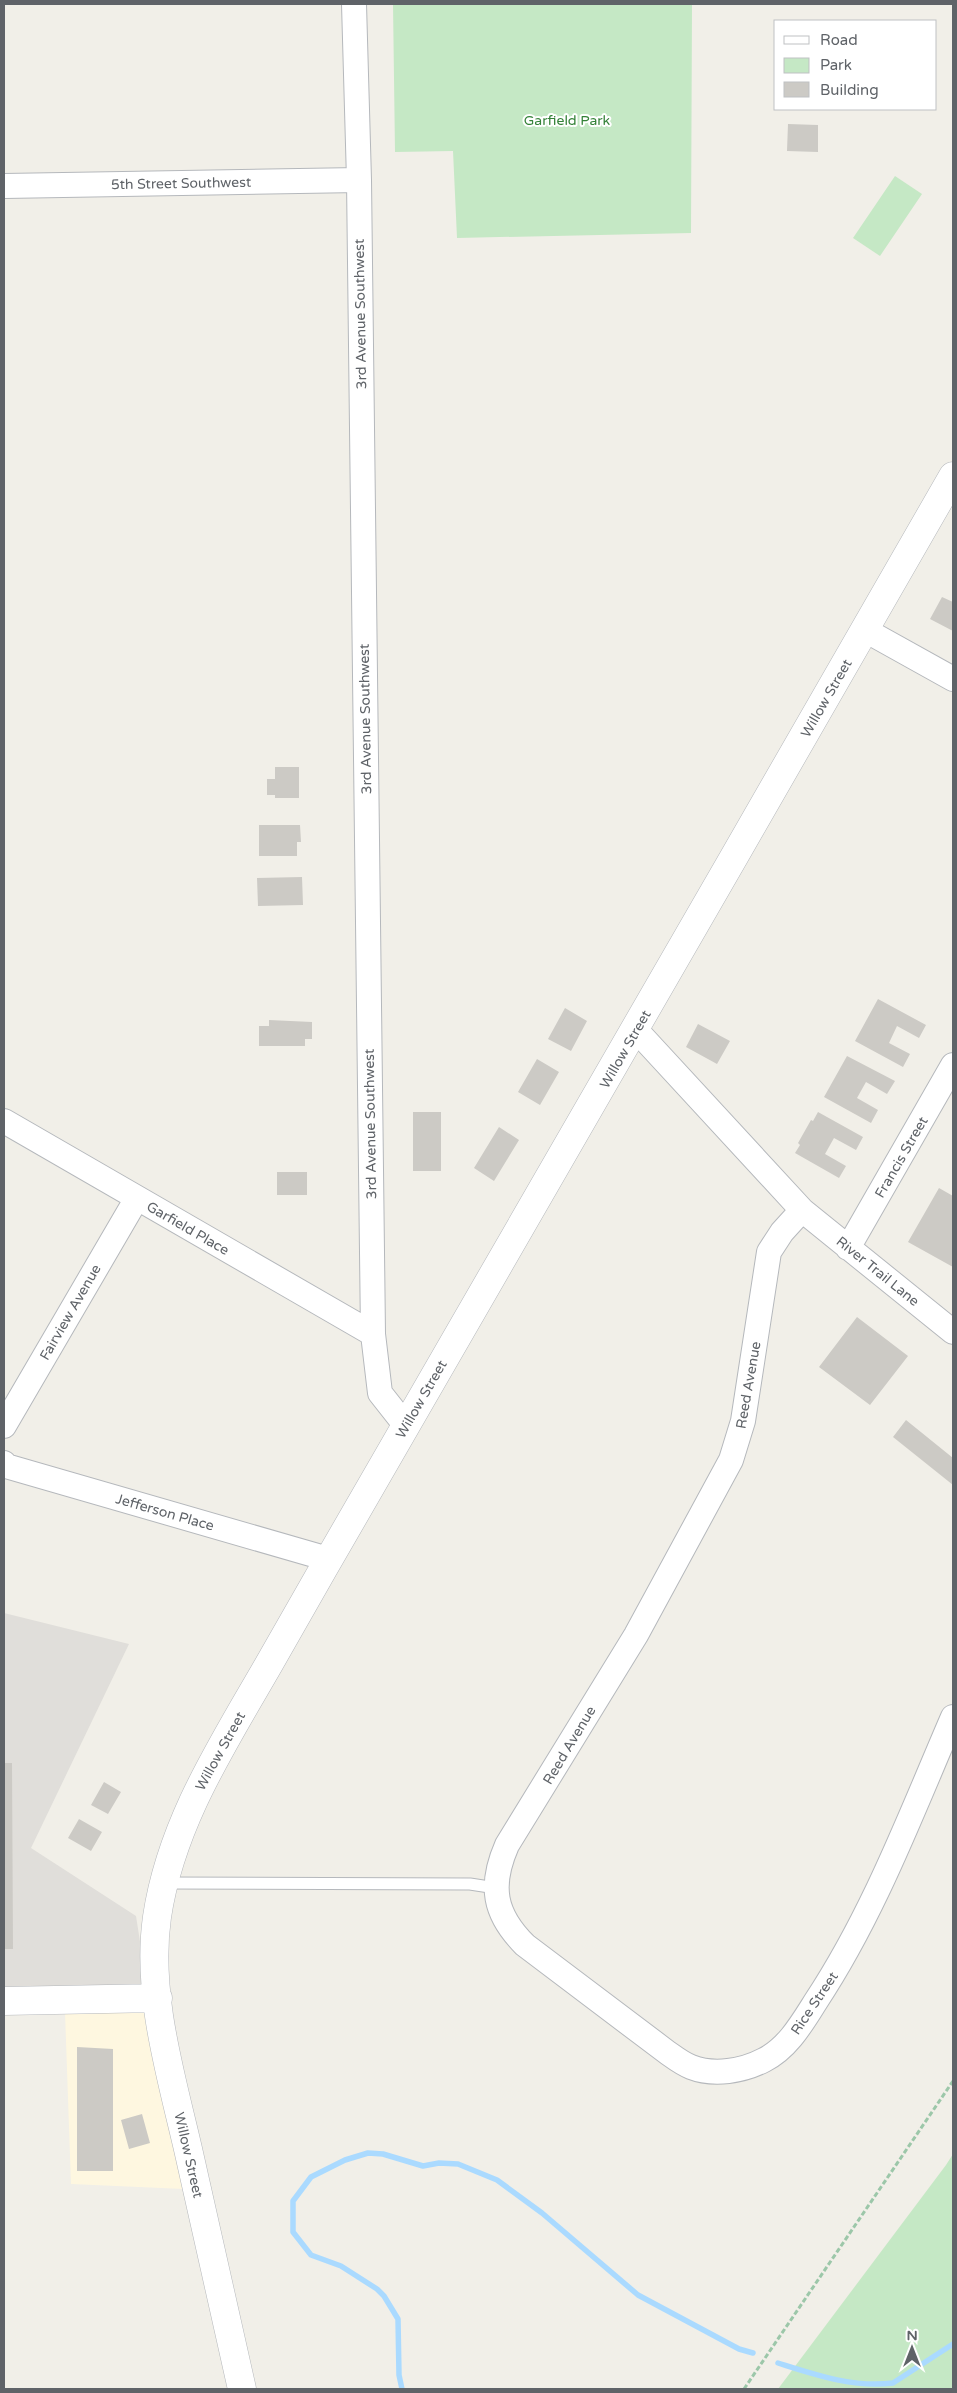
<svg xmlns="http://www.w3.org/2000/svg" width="957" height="2393" viewBox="0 0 957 2393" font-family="'Varela Round',sans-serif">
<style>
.commercial{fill:#fef7e0}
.industrial{fill:#e0deda}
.green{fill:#c5e8c5}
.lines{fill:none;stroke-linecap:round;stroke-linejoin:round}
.stream{stroke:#aadaff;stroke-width:5.5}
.building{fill:#cccac5}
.service-casing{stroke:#b5b8bc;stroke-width:13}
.minor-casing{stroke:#b5b8bc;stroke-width:26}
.tertiary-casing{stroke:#b5b8bc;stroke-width:29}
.path{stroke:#9cc7a9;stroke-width:3;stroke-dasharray:5 2.5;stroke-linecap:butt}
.service{stroke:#fff;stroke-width:11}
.minor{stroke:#fff;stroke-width:24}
.tertiary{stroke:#fff;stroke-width:28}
.labels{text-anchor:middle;stroke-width:4;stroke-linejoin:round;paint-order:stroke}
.park-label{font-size:14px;fill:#348238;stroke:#fff}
.street-label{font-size:14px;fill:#5f6368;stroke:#fff}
</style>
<rect width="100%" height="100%" fill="#f1efe8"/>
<!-- commercial -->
<path class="commercial" d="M65 2012H151L184 2189 71 2184Z"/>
<!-- industrial -->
<path class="industrial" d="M4 1613 129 1644 31 1848 136 1916 151 2012 4 2013Z"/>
<!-- green -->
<path class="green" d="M393 4H692L691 233 457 238 453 151 395 152Z
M895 176 922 194 880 256 853 238Z
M953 2154V2389H778L946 2165Z"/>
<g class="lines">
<!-- stream -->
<path class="stream" d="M778 2363C816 2375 853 2388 893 2383L953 2344
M402 2389 399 2375 398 2319 384 2296 377 2289 341 2266 311 2255 293 2232V2201L311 2177 345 2160 368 2153 383 2154 423 2166 439 2163 458 2164 497 2180 542 2213 638 2295 739 2349 753 2353"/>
</g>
<!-- building -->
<path class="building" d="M788 124 818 125V152L787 151Z
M942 597 953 602V631L930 619Z
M275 767H299V798H275V795H267V779H275Z
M259 825H300L301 842H297V856H259Z
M302 877 303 905 258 906 257 878Z
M878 999 926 1025 919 1038 897 1026 889 1043 910 1054 903 1067 855 1041Z
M565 1008 587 1021 571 1051 548 1039Z
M269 1020 312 1022V1039H305V1046H259V1026H269Z
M698 1024 730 1041 717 1064 686 1047Z
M847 1056 895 1081 887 1094 866 1082 857 1098 878 1110 871 1123 824 1097Z
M537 1059 559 1072 540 1105 518 1092Z
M413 1112H441V1171H413Z
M818 1112 863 1137 856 1150 834 1138 825 1154 846 1166 839 1178 795 1153 800 1145 798 1143 811 1120 813 1121Z
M499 1127 519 1140 494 1181 474 1168Z
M277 1172H307V1195H277Z
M939 1188 953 1196V1267L908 1242Z
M857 1317 908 1356 870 1405 819 1367Z
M906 1420 953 1458V1485L893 1437Z
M4 1763H12L13 1949H4Z
M104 1782 121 1792 108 1814 91 1805Z
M79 1819 102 1832 91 1851 68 1838Z
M77 2047 113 2049V2171H77Z
M142 2114 150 2143 129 2149 121 2120Z"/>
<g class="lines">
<defs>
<path id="service" d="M164 1883 470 1884 496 1888"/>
<path id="minor" d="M354 4 359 180 373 1334 380 1393 406 1426
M4 186 359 180
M865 630 953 679
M636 1030 802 1210 782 1232 769 1252 743 1421 731 1460 636 1635 507 1845C489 1886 494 1914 525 1945L668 2053C675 2058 683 2064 691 2067 714 2076 743 2071 764 2060 788 2048 802 2023 816 2001 874 1913 911 1814 953 1717
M4 1121 373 1334
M802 1210 953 1332
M848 1248 953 1065
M4 1426 137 1198
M4 1463 6 1466 328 1559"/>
<path id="tertiary" d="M4 2001 158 1998
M242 2389C224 2309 206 2229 188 2149 171 2075 146 1994 157 1917 171 1823 223 1744 269 1664 315 1583 361 1503 408 1422 591 1108 771 791 953 476"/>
</defs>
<!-- service casing -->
<use href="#service" class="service-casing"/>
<!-- minor casing -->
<use href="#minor" class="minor-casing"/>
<!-- tertiary casing -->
<use href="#tertiary" class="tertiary-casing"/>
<!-- path -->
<path class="path" d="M744 2389 953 2081"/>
<!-- service -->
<use href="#service" class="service"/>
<!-- minor -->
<use href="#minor" class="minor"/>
<!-- tertiary -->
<use href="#tertiary" class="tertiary"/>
</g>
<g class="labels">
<!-- park labels -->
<g class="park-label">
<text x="567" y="125">Garfield Park</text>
</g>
<!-- street labels -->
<g class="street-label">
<text transform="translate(181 183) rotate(-1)" y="5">5th Street Southwest</text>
<text transform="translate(360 314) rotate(-91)" y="5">3rd Avenue Southwest</text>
<text transform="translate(826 698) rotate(-60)" y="5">Willow Street</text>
<text transform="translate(365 719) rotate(-91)" y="5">3rd Avenue Southwest</text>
<text transform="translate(625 1049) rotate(-60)" y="5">Willow Street</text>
<text transform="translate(370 1124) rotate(-91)" y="5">3rd Avenue Southwest</text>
<text transform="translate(901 1157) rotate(-60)" y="5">Francis Street</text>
<text transform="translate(188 1228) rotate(30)" y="5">Garfield Place</text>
<text transform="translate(878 1271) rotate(39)" y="5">River Trail Lane</text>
<text transform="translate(70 1312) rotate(-60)" y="5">Fairview Avenue</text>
<text transform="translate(748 1385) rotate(-80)" y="5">Reed Avenue</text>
<text transform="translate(421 1399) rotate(-60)" y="5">Willow Street</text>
<text transform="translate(165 1512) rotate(16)" y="5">Jefferson Place</text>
<text transform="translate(569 1745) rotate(-59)" y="5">Reed Avenue</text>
<text transform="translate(220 1751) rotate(-61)" y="5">Willow Street</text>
<text transform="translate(814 2003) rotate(-56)" y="5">Rice Street</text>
<text transform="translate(189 2155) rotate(77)" y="5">Willow Street</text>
</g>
</g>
<!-- border -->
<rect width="957" height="2393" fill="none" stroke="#5f6368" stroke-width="10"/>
<!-- legend -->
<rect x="774" y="20" width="162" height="90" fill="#ffffff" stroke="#bfc1c3"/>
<rect x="784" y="36" width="25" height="8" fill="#ffffff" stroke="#bfc1c3"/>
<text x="820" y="45" font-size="15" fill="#5f6368">Road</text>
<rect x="784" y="58" width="25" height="15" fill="#c5e8c5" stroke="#bfc1c3"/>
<text x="820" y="70" font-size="15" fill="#5f6368">Park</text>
<rect x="784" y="82" width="25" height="15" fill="#cccac5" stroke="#bfc1c3"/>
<text x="820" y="95" font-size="15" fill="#5f6368">Building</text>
<!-- north arrow -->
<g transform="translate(912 2348)" stroke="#ffffff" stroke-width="4" paint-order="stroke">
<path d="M0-4L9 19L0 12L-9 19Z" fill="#5f6368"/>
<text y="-8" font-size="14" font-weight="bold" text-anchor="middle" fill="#5f6368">N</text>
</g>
</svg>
